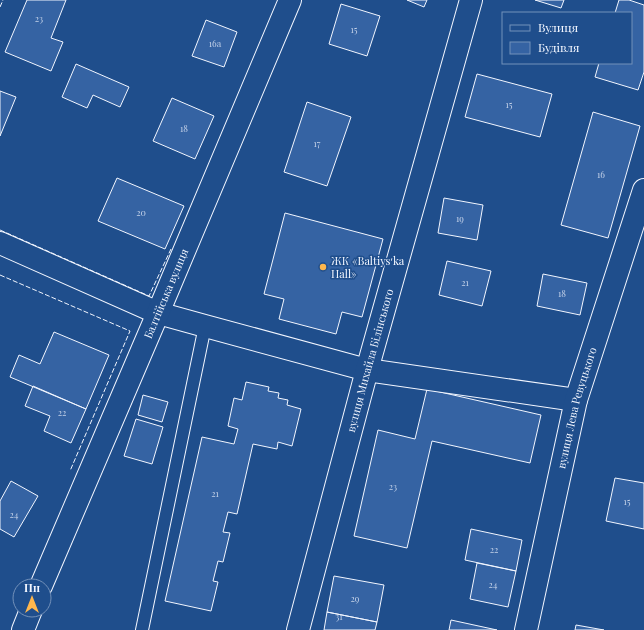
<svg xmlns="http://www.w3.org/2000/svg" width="644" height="630" viewBox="0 0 644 630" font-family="'Playfair Display',serif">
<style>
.building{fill:#3563a3;stroke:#f2f6ff}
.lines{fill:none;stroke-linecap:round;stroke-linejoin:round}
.service-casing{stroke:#f2f6ff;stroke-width:14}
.minor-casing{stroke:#f2f6ff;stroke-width:24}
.service{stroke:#1f4e8c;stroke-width:12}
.minor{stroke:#1f4e8c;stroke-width:22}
.fence{stroke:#f2f6ff;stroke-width:1;stroke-dasharray:5 2;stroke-linecap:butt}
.poi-dot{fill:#ffb74d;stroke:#1f4e8c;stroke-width:1.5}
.labels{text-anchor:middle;stroke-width:3;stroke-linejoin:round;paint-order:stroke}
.number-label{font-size:9px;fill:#c3d1e8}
.poi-label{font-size:11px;fill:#f2f6ff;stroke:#1f4e8c;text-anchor:start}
.street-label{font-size:11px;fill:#f2f6ff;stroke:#1f4e8c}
</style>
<rect width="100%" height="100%" fill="#1f4e8c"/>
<!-- building -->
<path class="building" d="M27 0H66L51 38 63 42 51 71 5 52Z
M407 0H427L424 7Z
M535 0H564L561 8Z
M619 0H629L644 5V72L638 90 595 77 599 63H631V13H615Z
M341 4 380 16 367 56 329 44Z
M206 20 237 32 224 67 192 56Z
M76 64 129 87 120 107 93 95 87 108 62 97Z
M477 74 552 94 540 137 465 117Z
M0 91 16 97 0 136Z
M172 98 214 116 195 159 153 141Z
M307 102 351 117 327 186 284 172Z
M593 112 640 126 608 238 561 225Z
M117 178 184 206 165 249 98 221Z
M444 198 483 205 477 240 438 233Z
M285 213 383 239 362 317 342 312 336 334 279 319 284 299 264 294Z
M447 261 491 271 482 306 439 295Z
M543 274 587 283 580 315 537 306Z
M54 332 109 355 86 409 10 377 19 355 40 364Z
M246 382 269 387 268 391 279 393 278 398 288 400 287 405 301 409 292 446 278 442 277 449 253 444 237 514 228 512 223 532 230 533 223 562 218 561 213 581 218 582 211 611 165 601 202 437 234 444 238 429 228 426 234 398 242 400Z
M33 386 86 409 71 443 44 431 50 416 25 406Z
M427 389 541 415 530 463 432 441 407 548 354 536 378 430 415 439Z
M143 395 168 402 162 422 138 415Z
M136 419 163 427 152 464 124 456Z
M615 478 644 483V529L606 521Z
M11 481 38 496 14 537 0 529V501Z
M471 529 522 540 516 571 465 560Z
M477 563 516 571 508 607 470 599Z
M334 576 384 585 377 622 327 612Z
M327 612 377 622 375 630H324Z
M451 620 497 630H449Z
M576 625 604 630H575Z"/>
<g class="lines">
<defs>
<path id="service" d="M142 630 205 326"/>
<g id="minor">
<path d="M0 243 158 313 205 326 367 370 576 400"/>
<path id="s1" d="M41 586 158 313 290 0"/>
<path d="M23 630 31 610"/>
<path id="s2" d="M298 630 367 370 471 0"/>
<path id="s3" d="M526 630 576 400 644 190"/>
</g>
</defs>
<!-- service casing -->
<use href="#service" class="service-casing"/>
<!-- minor casing -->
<use href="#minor" class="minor-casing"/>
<!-- service -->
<use href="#service" class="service"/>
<!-- minor -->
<use href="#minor" class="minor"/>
<!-- fence -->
<path class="fence" d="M0 7 3 0
M0 230 149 296 171 249
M0 275 130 331 70 471"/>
</g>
<!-- markers -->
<circle class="poi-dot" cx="323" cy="267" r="4"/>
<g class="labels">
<!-- number labels -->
<g class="number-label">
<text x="39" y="22">23</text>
<text x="354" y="33">15</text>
<text x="215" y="47">16а</text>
<text x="509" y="108">15</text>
<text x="184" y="132">18</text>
<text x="317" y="147">17</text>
<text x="601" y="178">16</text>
<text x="141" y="216">20</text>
<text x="460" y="222">19</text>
<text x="465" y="286">21</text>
<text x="562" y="297">18</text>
<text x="62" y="416">22</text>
<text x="393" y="490">23</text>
<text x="215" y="497">21</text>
<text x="627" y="505">15</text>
<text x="14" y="518">24</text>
<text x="494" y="553">22</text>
<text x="493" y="588">24</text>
<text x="355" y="602">29</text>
<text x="339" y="620">31</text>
</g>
<!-- poi labels -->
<g class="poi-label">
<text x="331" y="265">ЖК «Baltiysʹka<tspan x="331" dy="13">Hall»</tspan></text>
</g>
<!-- street labels -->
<g class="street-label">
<text dy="4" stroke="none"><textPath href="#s1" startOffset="318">Балтійська вулиця</textPath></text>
<text dy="4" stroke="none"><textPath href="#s2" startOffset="279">вулиця Михайла Білінського</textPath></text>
<text dy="4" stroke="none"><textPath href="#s3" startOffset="228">вулиця Лева Ревуцького</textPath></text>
</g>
</g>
<!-- legend -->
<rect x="502" y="12" width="130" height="52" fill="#1f4e8c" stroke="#7391ba"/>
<rect x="510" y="25" width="20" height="6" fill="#1f4e8c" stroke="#7391ba"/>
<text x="538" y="32" font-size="12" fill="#f2f6ff">Вулиця</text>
<rect x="510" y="42" width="20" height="12" fill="#3563a3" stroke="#7391ba"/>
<text x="538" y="52" font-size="12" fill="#f2f6ff">Будівля</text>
<!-- north arrow -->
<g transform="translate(32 598)"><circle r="19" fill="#1f4e8c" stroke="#7391ba"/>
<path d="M0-3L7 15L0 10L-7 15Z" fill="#ffb74d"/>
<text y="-6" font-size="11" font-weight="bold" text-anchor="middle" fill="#f2f6ff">Пн</text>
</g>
</svg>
